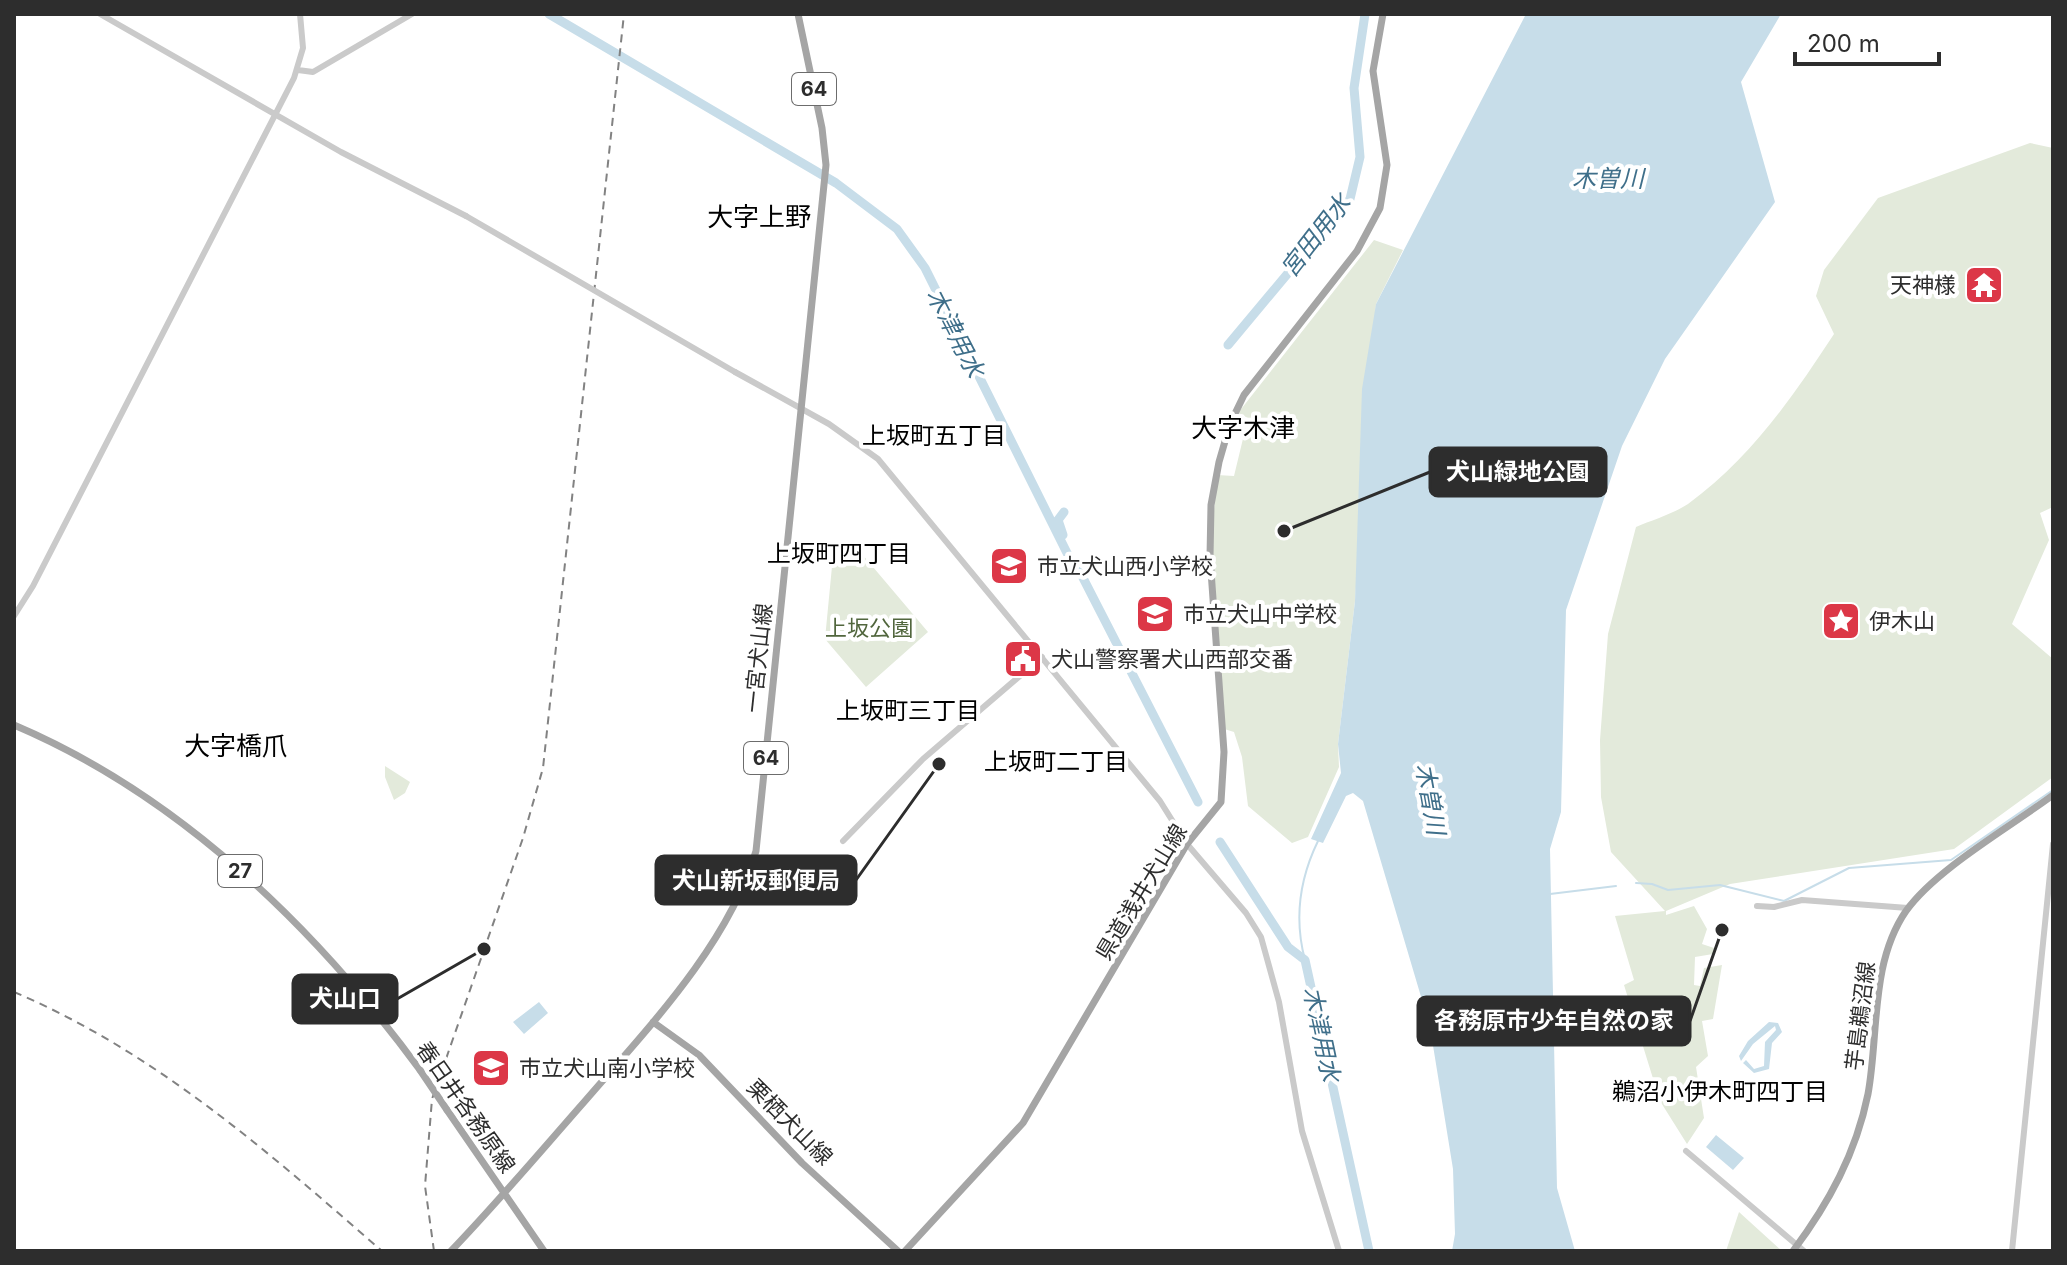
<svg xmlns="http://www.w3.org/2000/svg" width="2067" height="1265" viewBox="0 0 2067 1265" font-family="Inter,'Noto Sans JP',sans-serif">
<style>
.green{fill:#e3eadb}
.water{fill:#c7dde9}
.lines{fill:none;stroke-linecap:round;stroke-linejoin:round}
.stream{stroke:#c7dde9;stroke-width:2}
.river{stroke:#c7dde9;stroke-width:9}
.minor{stroke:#cacaca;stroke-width:6}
.major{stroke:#a5a5a5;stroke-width:7}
.rail{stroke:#828282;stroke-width:2;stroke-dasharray:8 6;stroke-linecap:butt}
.minor-bridge{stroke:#cacaca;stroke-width:6}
.major-bridge{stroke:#a5a5a5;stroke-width:7}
.labels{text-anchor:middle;stroke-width:8;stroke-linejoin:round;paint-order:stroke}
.shield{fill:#fff;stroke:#6c6c6c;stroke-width:2}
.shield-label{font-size:20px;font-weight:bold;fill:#2d2d2d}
.poi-label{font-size:22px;fill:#2d2d2d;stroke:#fff;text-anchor:start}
.park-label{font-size:22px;fill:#51663d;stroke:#fff}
.street-label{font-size:22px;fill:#2d2d2d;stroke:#fff}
.water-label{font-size:24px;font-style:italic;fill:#3f6f8a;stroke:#fff}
.neighbourhood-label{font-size:24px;fill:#000;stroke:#fff}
.quarter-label{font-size:26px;fill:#000;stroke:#fff}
.leader{fill:none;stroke:#2d2d2d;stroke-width:3}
.callout-dot{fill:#2d2d2d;stroke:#fff;stroke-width:3}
.callout{fill:#2d2d2d;stroke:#2d2d2d;stroke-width:3}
.callout-label{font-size:24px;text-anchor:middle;font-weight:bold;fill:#fff}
</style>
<rect width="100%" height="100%" fill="#fff"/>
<!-- green -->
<path class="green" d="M2030 143 2053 148V507L2040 513 2049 540 2012 624 2053 659V777L1954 849 1730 884 1666 911V915L1694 906 1707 929 1702 944 1714 948 1713 954 1695 957 1694 985 1700 986 1704 968 1722 965 1713 1019 1702 1021 1708 1056 1696 1067 1704 1118 1687 1144 1660 1101 1624 985 1634 980 1615 916 1665 911 1611 852 1601 797 1600 740 1608 634 1636 527C1652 520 1673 514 1688 504 1750 459 1792 398 1834 334L1816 296 1824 270 1878 198Z
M1374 240 1403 250 1376 304 1355 601 1338 744 1339 767 1308 837 1292 843 1248 806 1242 757 1234 732 1221 728 1210 557 1217 475 1234 476 1248 418 1238 413Z
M862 554 928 632 866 687 825 639 833 556 856 558Z
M385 766 410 782 405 793 394 800 385 777Z
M1739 1212 1782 1251H1726Z"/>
<!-- water -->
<path class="water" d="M1526 14H1781L1741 82 1775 202 1665 359 1622 446 1566 610 1561 812 1550 849 1557 1188 1575 1251H1452L1455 1234 1453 1169 1430 1027 1363 801 1353 793 1346 796 1323 843 1311 839 1341 773 1338 744 1355 601 1362 389 1376 304Z
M539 1002 548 1013 524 1034 513 1022Z
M1769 1022 1778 1023 1782 1032 1772 1043 1769 1069 1754 1073 1743 1063 1746 1060 1754 1069 1764 1066 1765 1042 1776 1030 1775 1026 1753 1044 1741 1061 1739 1056 1748 1041Z
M1716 1135 1744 1158 1733 1170 1706 1147Z"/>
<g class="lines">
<!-- stream -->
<path class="stream" d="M1636 883 1652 884 1668 890 1720 885 1784 901 1849 868 1951 860 2053 790
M1550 894 1616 886
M1305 960C1294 919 1300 878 1318 841"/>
<!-- river -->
<path class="river" d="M549 14 836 183 897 229 925 268 1075 569 1081 574 1198 802
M1228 345 1350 199 1360 157 1354 88 1365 14
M1063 535 1058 520 1064 512
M1220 842 1288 947 1305 960 1369 1251"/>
<!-- minor -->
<path class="minor" d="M100 14 341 152 466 216
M298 70 313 72 412 14
M735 372 829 424 878 459 1160 801 1187 844 1246 913 1261 937 1279 1002 1302 1131 1339 1251
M14 616 33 586 294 78 303 48 300 14
M843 841 923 759 1042 657
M1757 906 1774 907 1802 900 1908 908
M1686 1151 1804 1251
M2012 1251 2053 844"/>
<!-- major -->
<path class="major" d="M14 725C179 795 315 927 420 1070
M653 1022 699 1055 802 1163 898 1251
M447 1110 544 1251
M451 1251C498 1202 541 1151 585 1101 648 1028 729 944 756 851L826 165 822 128 798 14
M905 1251 1023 1123 1187 844 1221 802 1224 752 1210 557 1211 505 1219 462 1230 424 1244 395 1357 251 1380 208 1387 165 1373 71 1383 14
M1793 1251C1829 1203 1856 1153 1868 1094 1879 1034 1870 963 1906 911 1936 869 2010 827 2053 795"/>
<!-- rail -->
<path class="rail" d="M14 992C155 1052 267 1151 382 1251
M434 1251 425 1186 432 1099 523 838 543 768 624 14"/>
<!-- minor-bridge -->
<path class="minor-bridge" d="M466 216 735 372"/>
<!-- major-bridge -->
<path class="major-bridge" d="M420 1070 447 1110"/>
</g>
<!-- icons -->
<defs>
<symbol id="temple-square" viewBox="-11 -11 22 22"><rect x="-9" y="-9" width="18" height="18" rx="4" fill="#dc3747" stroke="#fff"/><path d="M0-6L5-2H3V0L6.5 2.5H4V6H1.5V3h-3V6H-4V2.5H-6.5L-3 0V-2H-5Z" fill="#fff"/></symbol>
<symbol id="school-square" viewBox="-11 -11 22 22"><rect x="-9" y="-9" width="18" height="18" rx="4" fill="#dc3747" stroke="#fff"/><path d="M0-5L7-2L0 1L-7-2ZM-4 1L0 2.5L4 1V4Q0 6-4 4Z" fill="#fff"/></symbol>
<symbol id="sight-square" viewBox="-11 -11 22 22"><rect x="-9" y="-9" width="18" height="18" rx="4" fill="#dc3747" stroke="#fff"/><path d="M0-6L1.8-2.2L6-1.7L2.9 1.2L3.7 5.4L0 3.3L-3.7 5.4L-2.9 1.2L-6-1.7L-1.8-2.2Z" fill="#fff"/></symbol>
<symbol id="civic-square" viewBox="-11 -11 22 22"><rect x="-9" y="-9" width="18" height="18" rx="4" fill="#dc3747" stroke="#fff"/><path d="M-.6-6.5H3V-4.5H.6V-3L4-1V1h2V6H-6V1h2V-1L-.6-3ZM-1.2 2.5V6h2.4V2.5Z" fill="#fff"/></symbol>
</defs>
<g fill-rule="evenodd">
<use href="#temple-square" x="1962" y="263" width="44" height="44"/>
<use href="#school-square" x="987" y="544" width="44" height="44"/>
<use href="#school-square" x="1133" y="592" width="44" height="44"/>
<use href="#sight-square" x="1819" y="599" width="44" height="44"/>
<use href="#civic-square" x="1001" y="637" width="44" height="44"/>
<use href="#school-square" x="469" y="1046" width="44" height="44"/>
</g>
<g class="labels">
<!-- shield labels -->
<g class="shield">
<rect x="792" y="73" width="44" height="32" rx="6"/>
<rect x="744" y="742" width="44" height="32" rx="6"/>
<rect x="218" y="855" width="44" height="32" rx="6"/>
</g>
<g class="shield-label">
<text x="814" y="96">64</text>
<text x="766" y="765">64</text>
<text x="240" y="878">27</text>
</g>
<!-- poi labels -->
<g class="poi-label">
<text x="1956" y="293" text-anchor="end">天神様</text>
<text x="1037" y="574">市立犬山西小学校</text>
<text x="1183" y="622">市立犬山中学校</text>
<text x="1869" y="629">伊木山</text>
<text x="1051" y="667">犬山警察署犬山西部交番</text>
<text x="519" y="1076">市立犬山南小学校</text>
</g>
<!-- park labels -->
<g class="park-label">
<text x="869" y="636">上坂公園</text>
</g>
<!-- street labels -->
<g class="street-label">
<text transform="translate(758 658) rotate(-84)" y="8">一宮犬山線</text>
<text transform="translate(1141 892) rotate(-59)" y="8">県道浅井犬山線</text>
<text transform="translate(1860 1016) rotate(-83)" y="8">芋島鵜沼線</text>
<text transform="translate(466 1107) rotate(55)" y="8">春日井各務原線</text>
<text transform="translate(790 1122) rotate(45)" y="8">栗栖犬山線</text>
</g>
<!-- water labels -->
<g class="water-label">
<text x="1608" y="187">木曽川</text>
<text transform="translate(1316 236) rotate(-52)" y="8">宮田用水</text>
<text transform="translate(955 333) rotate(63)" y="8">木津用水</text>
<text transform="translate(1430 799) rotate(80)" y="8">木曽川</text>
<text transform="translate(1321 1034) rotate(78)" y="8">木津用水</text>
</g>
<!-- neighbourhood labels -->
<g class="neighbourhood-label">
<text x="934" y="444">上坂町五丁目</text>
<text x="839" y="562">上坂町四丁目</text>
<text x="908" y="719">上坂町三丁目</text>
<text x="1056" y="770">上坂町二丁目</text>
<text x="1720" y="1100">鵜沼小伊木町四丁目</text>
</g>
<!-- quarter labels -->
<g class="quarter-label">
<text x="759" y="226">大字上野</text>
<text x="1243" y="437">大字木津</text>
<text x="236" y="755">大字橋爪</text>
</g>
</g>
<!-- callouts -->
<path class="leader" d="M1284 531L1430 472M939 764L856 880M484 949L397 999M1722 930L1690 1021"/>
<g class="callout-dot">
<circle cx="1284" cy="531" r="8"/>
<circle cx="939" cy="764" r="8"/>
<circle cx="484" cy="949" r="8"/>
<circle cx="1722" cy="930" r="8"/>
</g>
<g class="callout">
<rect x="1430" y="448" width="176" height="48" rx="8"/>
<rect x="656" y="856" width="200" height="48" rx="8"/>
<rect x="293" y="975" width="104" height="48" rx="8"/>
<rect x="1418" y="997" width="272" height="48" rx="8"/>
</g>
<g class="callout-label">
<text x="1518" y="480">犬山緑地公園</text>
<text x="756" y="889">犬山新坂郵便局</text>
<text x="345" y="1007">犬山口</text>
<text x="1554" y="1029">各務原市少年自然の家</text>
</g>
<!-- border -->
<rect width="2067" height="1265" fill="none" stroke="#2d2d2d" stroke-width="32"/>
<!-- scale -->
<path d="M1795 52v12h144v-12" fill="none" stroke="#2d2d2d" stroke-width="4"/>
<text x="1807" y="52" font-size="24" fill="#2d2d2d" stroke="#ffffff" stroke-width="6" paint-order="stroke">200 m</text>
</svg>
